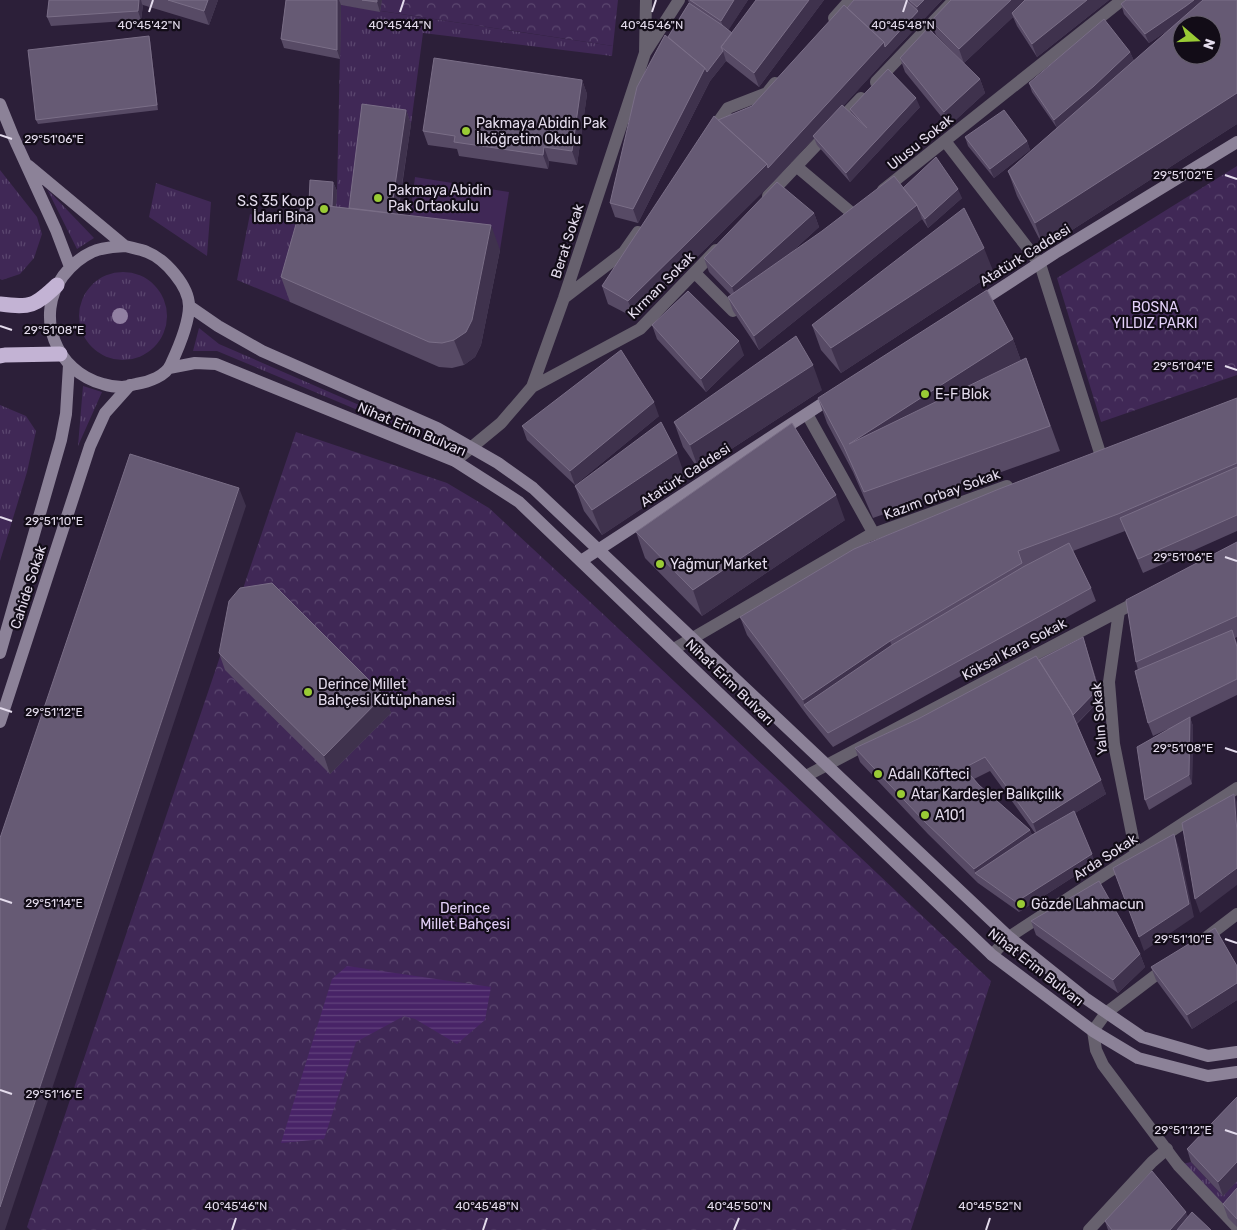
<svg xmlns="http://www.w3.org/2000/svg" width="1237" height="1230" viewBox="0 0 1237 1230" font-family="Rubik,sans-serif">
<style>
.grass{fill:url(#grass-tufts)}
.park{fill:url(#park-crowns)}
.pitch{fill:#402856}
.water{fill:url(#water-rules)}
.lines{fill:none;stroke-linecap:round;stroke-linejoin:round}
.lane{stroke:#67616e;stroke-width:12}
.street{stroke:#67616e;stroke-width:12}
.secondary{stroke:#8c8298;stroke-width:12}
.highway{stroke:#c3b3d4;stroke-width:15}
.tree{fill:#9180a2}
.wall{fill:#574a65;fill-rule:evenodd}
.shaded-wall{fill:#3f324d}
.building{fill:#665a74;stroke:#7a6e87;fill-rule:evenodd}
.ticks{fill:none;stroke:#e4dced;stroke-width:2}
.poi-dot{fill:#99cb35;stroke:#120c17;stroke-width:2}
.labels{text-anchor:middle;stroke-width:4.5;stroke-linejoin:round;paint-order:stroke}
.poi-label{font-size:14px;fill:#e4dced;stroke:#120c17;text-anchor:start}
.street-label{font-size:14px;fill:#e4dced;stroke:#120c17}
.park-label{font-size:14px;fill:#e3d0f8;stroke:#120c17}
.ticks-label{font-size:12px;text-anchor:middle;fill:#e4dced;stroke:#120c17;stroke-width:4.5;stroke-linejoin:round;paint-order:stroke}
</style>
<defs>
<pattern id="grass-tufts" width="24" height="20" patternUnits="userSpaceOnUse" patternTransform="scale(1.25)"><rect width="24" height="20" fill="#402856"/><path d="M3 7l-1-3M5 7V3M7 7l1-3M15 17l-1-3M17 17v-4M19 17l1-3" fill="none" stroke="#5b476f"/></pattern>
<pattern id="park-crowns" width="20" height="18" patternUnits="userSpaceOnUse" patternTransform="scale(1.25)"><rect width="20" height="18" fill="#402856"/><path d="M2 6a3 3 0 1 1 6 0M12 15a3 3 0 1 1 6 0" fill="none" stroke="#5b476f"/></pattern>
<pattern id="water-rules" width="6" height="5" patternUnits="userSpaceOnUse" patternTransform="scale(1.25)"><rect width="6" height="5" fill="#482367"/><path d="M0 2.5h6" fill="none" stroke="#62427d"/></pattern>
</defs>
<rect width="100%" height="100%" fill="#2c1f39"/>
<!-- grass -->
<path class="grass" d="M341 5 613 46 612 56 423 33 411 124 367 118 353 232 334 230 337 191Z
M0 170 37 217 42 234 34 258 20 274 2 280 0 279Z
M156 183 211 202 207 256 149 217Z
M47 189 94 238 77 249Z
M250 214 311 228 290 302 237 280Z
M79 316a44 44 0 1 1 88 0a44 44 0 1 1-88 0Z
M199 328 219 344 412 428 410 432 217 351H193Z
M83 386 102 392 78 446Z
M0 405 26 416 36 431 27 472 0 561Z
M1191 1162 1223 1196 1237 1181V1207L1228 1218 1178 1165Z"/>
<!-- park -->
<path class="park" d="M309 0H618L613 46Z
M1237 166V375L1101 422 1057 278Z
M296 432 447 483 489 508 602 613 991 981 911 1230H30L27 1227Z"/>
<!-- pitch -->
<path class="pitch" d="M415 177 509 192 500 250 407 239Z"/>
<!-- water -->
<path class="water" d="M347 966 491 987 485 1020 457 1044 415 1019 404 1016 356 1042 324 1139 281 1143 332 979Z"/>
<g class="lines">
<!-- lane -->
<path class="lane" d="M1089 1230 1152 1162 1167 1149"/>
<!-- street -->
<path class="street" d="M834 18 850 0
M645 53 679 0
M876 82 954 0
M712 131 728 108 767 93 775 83
M945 141 1040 264 1100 453
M796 166 853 214
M883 190 1122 0
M768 196 861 98
M695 273 733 311 745 301
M564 298 624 252 638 232
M532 387 640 329 716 250
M807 414 874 534
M455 461 501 423 532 387 564 298 645 53 646 0
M1119 611 1109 682 1114 744 1136 854
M674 649 868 536 1007 486
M806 776 1142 599
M1203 940 1237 914
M992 955 1009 937 1237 788
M1169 965 1106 1013 1093 1031 1096 1050 1103 1065 1178 1165 1237 1227"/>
<!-- secondary -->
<path class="secondary" d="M0 104 13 136 56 230 70 267
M29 166 125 246
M125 246C132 248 140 249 147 252 165 259 189 286 189 306 189 323 178 349 171 364 166 376 149 382 136 384 132 385 126 387 122 387 115 387 109 386 103 384 56 372 34 316 63 276 70 267 81 257 92 252 102 247 114 247 125 246Z
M975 305 1055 253 1237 142
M189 306 218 326 262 351 437 428 498 463 533 488 1009 937 1085 998 1142 1037 1208 1056 1237 1052
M169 368 195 363 216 364 455 461 519 502 992 955 1093 1031 1138 1058 1208 1076 1237 1072
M581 561 834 396
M0 653 61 440 66 414 69 365
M0 722 90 446 105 413 130 385"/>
<!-- highway -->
<path class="highway" d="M0 304C31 308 35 306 57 285
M0 356 5 355 60 354"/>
</g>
<!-- trees -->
<circle class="tree" cx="120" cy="316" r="8"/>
<!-- wall -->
<path class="wall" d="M49 0H218L209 25 143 5 141 20 51 26 47 17Z
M286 0H382L380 12 341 5 340 59 284 48 281 39Z
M688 0H748L728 30 732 33 756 0H824L759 87 726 61 710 81 638 223 615 217 610 203 668 37 689 3Z
M854 0H942L889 56 843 106 851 114 850 109 920 107 850 182 817 145 814 138 773 182 635 318 608 304 602 286 718 120 752 106Z
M1109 0 1037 57 1017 26 1013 17 964 63 936 35 931 21Z
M1237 0V124L1044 248 1017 196 1008 171 1057 128 1032 92 1029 83 1130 52 1134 61 1170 29 1149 43 1124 14 1121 4Z
M150 40 158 110 38 124 36 120Z
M900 58 980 79 985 93 949 126 905 72Z
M582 80 587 94 577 165 549 161 548 169 459 156 457 149 428 145 423 131Z
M406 110 411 124 398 214 500 250 481 345 475 357 464 365 452 368 439 367 290 302 281 277 333 182 337 191 336 207 349 208Z
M965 137 1027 141 1030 150 994 178 968 146Z
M903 188 962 198 928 228 922 219 759 350 733 311 728 297 731 295 709 272 704 258 814 213 819 227 785 258Z
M994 273 841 373 821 350 812 325Z
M652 325 744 355 706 392 657 339Z
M1013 339 1021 361 1026 358 1060 451 873 518 853 472 827 423 818 398Z
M822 390 699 470 683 447 674 422Z
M1237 398V531L1143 573 1125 531 1073 551 1091 588 1096 601 833 747 809 718 747 635 740 617Z
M659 416 575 485 527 440 522 426Z
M686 479 602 535 584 511 575 486Z
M845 520 702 616 645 558 636 532Z
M1237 542V637L1235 638 1237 643V695L1190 718 1193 726 1192 784 1149 810 1145 800 1168 729 1153 736 1148 723 1138 670 1136 662Z
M1083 637 1102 698 1077 724 1106 794 1075 813 1095 863 1019 912 978 883 928 834 860 762 855 748 918 719ZM990 771 1035 833 1032 835 1030 830 979 785 974 779Z
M219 653 384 695 391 713 330 774 225 670Z
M1031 921 1140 954 1145 967 1118 993 1036 935Z
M1237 966V1000L1192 1029 1156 980 1151 967Z
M1237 1097V1181L1223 1196 1191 1162 1187 1149Z
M1237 1188V1227L1228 1218 1223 1204Z
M1188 1217 1211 1230H1108L1105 1221Z"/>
<!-- shaded-wall -->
<path class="shaded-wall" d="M139 0H141L142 4 143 5 141 20 138 11Z
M208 0H218L209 25 204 11Z
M337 0H339L341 5 340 59 337 50Z
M377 0H382L380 12 377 2Z
M734 0H748L726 34 721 21Z
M809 0H824L759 87 754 73Z
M924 0H942L889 56 885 47 918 12 917 7Z
M1011 0H1031L1012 13 1013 17 964 63 959 49Z
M1087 0H1109L1037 57 1032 44Z
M1194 0H1209L1189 16 1149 43 1145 34Z
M149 36 150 40 158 110 157 105Z
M884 42 889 56 815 137 813 136 814 138 773 182 635 318 628 301Z
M723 51 726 61 710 81 638 223 633 209 705 68Z
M1130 52 1134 61 1057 129 1054 120Z
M980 79 985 93 949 126 944 112Z
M582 80 587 94 577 165 572 151Z
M1237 93V124L1044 248 1035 223Z
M916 98 920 107 850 182 846 173Z
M406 110 411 124 394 237 389 224Z
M1027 141 1030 150 994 178 990 169Z
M544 147 549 161 548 169 543 155Z
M333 182 337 191 334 230 330 220Z
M958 189 962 198 928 228 925 219Z
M917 205 922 219 759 350 754 336Z
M814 213 819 227 737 301 732 287Z
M491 225 500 250 481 345 475 357 464 365 454 340Z
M984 248 994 273 841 373 831 348Z
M1013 339 1022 364 849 444Z
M739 341 744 355 706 392 701 379Z
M813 365 822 390 699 470 690 445Z
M654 402 659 416 575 485 570 471Z
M677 453 686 479 602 535 592 510Z
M239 488 246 506 5 1230H0V1207Z
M836 495 845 520 702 616 693 590Z
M1083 637 1102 698 1076 724 1073 715Z
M890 641 897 659 805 705 803 700Z
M384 695 391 713 330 774 324 756Z
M1190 717 1193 726 1192 784 1189 775Z
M1101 780 1106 794 1038 836 1033 823Z
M1234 794 1237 802V832Z
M1030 830 1035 844 975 873 978 883 974 869Z
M1174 834 1179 848 1194 917 1144 951 1139 937Z
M1092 854 1095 863 1019 912 1016 902Z
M1237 868V885L1200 913 1195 899Z
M1140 954 1145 967 1118 993 1113 980Z
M1237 983V1000L1192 1029 1187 1015Z
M1237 1162V1181L1223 1196 1218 1182Z
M1186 1212 1190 1221 1182 1230H1170Z"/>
<!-- building -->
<path class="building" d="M49 0H139L138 11 47 17Z
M168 0H208L204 11Z
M286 0H337V50L281 39Z
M362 0H377V2Z
M690 0H734L721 21Z
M756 0H809L754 73 721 47Z
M854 0H906L918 11 885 47 884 42 847 8Z
M909 0H924L917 7Z
M951 0H1011L959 49 931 21Z
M1025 0H1087L1032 44 1012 13Z
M1126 0H1194L1186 6 1145 34 1121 4Z
M1203 0H1237V93L1035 223 1008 171ZM1182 25H1212V55H1182Z
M689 3 722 25 732 33 721 47 723 51 707 72 705 68 668 37Z
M844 5 884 42 768 168 767 164 718 120 752 106Z
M1104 19 1130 52 1094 86 1054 120 1029 83Z
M928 28 980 79 944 112 900 58Z
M665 35 705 68 633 209 610 203 637 87Z
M149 36 157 105 36 120 28 50Z
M434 58 582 80 572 151 544 147 543 155 454 142 455 136 423 131Z
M888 69 916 98 846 173 813 136 842 105 867 128 850 109Z
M362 104 406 110 391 213 349 208Z
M1004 110 1027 141 990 169 965 137Z
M714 116 767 164 628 301 602 286Z
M936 157 958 189 925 219 919 210 917 205 903 188Z
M894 176 917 205 754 336 728 297 822 231Z
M310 180 333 182 332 206 309 203Z
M777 182 814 213 732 287 704 258Z
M302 203 491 225 472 320 466 332 454 340 442 343 429 342 281 277Z
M964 208 984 248 831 348 812 325Z
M987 290 1013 339 849 444 1026 358 1050 426 864 492 844 447 818 398Z
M688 291 739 341 701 379 652 325Z
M796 336 813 365 690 445 674 422Z
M621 350 654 402 570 471 522 426Z
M1237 398V463L1118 514 1018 551 1022 563 890 641 803 700 740 617 854 549 999 489Z
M661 422 677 453 592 510 575 486Z
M792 423 836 495 693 590 636 532Z
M130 454 239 488 0 1207V838Z
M1237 467V515L1138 559 1120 518Z
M1237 542V616L1136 662 1126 600Z
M1069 543 1091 588 828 733 804 705 892 645 1023 567Z
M272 583 384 695 324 756 219 653 229 601 240 588Z
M1232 630 1237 647V679L1148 723 1135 671Z
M1083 637 1098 689 1073 715 1071 711 1039 660Z
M1036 656 1071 711 1101 780 1033 823 985 757 964 768 979 785 1030 830 974 869 923 820 855 748 918 719Z
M1190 717 1189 775 1145 800 1137 747Z
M1234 794 1237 832V868L1195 899 1182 823Z
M1074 811 1092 854 1016 902 975 873 1032 835Z
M1174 834 1189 904 1139 937 1113 868Z
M1099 881 1140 954 1113 980 1031 921Z
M1215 928 1237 966V983L1187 1015 1151 967Z
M1237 1097V1162L1218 1182 1187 1149Z
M1152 1171 1186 1212 1170 1230H1112L1105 1221Z
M1237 1188V1219L1223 1204Z
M1192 1212 1211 1230H1177Z"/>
<!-- ticks -->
<path class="ticks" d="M149 12 153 0M400 12 404 0M652 12 656 0M903 12 907 0M0 135 12 139M1225 175 1237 179M0 326 12 330M1225 366 1237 370M0 517 12 521M1225 557 1237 561M0 708 12 712M1225 748 1237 752M0 899 12 903M1225 939 1237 943M0 1090 12 1094M1225 1130 1237 1134M232 1230 236 1218M483 1230 487 1218M734 1230 739 1218M986 1230 990 1218"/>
<!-- markers -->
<g class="poi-dot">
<circle cx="466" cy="131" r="5"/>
<circle cx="378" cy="198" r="5"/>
<circle cx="324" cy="209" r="5"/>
<circle cx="925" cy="394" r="5"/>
<circle cx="660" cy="564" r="5"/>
<circle cx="308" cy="692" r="5"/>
<circle cx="878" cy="774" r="5"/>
<circle cx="901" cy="794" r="5"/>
<circle cx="925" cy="815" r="5"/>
<circle cx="1021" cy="904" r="5"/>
</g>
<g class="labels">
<!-- poi labels -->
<g class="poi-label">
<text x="476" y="128">Pakmaya Abidin Pak<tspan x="476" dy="16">İlköğretim Okulu</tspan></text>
<text x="388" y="195">Pakmaya Abidin<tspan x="388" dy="16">Pak Ortaokulu</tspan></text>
<text x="314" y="206" text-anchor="end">S.S 35 Koop<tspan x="314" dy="16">İdari Bina</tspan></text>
<text x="935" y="399">E-F Blok</text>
<text x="670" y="569">Yağmur Market</text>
<text x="318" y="689">Derince Millet<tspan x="318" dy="16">Bahçesi Kütüphanesi</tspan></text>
<text x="888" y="779">Adalı Köfteci</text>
<text x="911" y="799">Atar Kardeşler Balıkçılık</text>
<text x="935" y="820">A101</text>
<text x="1031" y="909">Gözde Lahmacun</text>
</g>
<!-- street labels -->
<g class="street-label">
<text transform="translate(920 142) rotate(-39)" y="5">Ulusu Sokak</text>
<text transform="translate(567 241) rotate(-72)" y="5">Berat Sokak</text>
<text transform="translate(1025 255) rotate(-32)" y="5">Atatürk Caddesi</text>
<text transform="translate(661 285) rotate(-45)" y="5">Kırman Sokak</text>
<text transform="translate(412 429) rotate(23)" y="5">Nihat Erim Bulvarı</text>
<text transform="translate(685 475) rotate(-33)" y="5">Atatürk Caddesi</text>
<text transform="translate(942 494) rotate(-20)" y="5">Kazım Orbay Sokak</text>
<text transform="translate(28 587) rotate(-72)" y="5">Cahide Sokak</text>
<text transform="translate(1014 649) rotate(-28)" y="5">Köksal Kara Sokak</text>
<text transform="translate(730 682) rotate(44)" y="5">Nihat Erim Bulvarı</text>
<text transform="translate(1099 719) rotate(-95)" y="5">Yalın Sokak</text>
<text transform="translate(1105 857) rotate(-33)" y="5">Arda Sokak</text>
<text transform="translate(1036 967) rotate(38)" y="5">Nihat Erim Bulvarı</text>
</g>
<!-- park labels -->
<g class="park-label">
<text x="1155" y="312">BOSNA<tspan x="1155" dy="16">YILDIZ PARKI</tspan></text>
<text x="465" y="913">Derince<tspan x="465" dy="16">Millet Bahçesi</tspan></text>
</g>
</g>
<g class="ticks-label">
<text x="149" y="29">40°45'42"N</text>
<text x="400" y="29">40°45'44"N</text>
<text x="652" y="29">40°45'46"N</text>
<text x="903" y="29">40°45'48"N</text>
<text x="54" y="143">29°51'06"E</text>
<text x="1183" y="179">29°51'02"E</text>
<text x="54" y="334">29°51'08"E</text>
<text x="1183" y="370">29°51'04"E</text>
<text x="54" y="525">29°51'10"E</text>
<text x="1183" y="561">29°51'06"E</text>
<text x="54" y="716">29°51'12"E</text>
<text x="1183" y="752">29°51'08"E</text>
<text x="54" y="907">29°51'14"E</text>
<text x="1183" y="943">29°51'10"E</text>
<text x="54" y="1098">29°51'16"E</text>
<text x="1183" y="1134">29°51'12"E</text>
<text x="236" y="1210">40°45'46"N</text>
<text x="487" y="1210">40°45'48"N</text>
<text x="739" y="1210">40°45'50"N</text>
<text x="990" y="1210">40°45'52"N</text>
</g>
<!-- north arrow -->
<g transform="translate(1197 40) rotate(109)"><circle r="24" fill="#120c17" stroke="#665f6d"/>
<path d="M0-4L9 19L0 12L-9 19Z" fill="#99cb35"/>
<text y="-8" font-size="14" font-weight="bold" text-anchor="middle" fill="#e4dced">N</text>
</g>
</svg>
